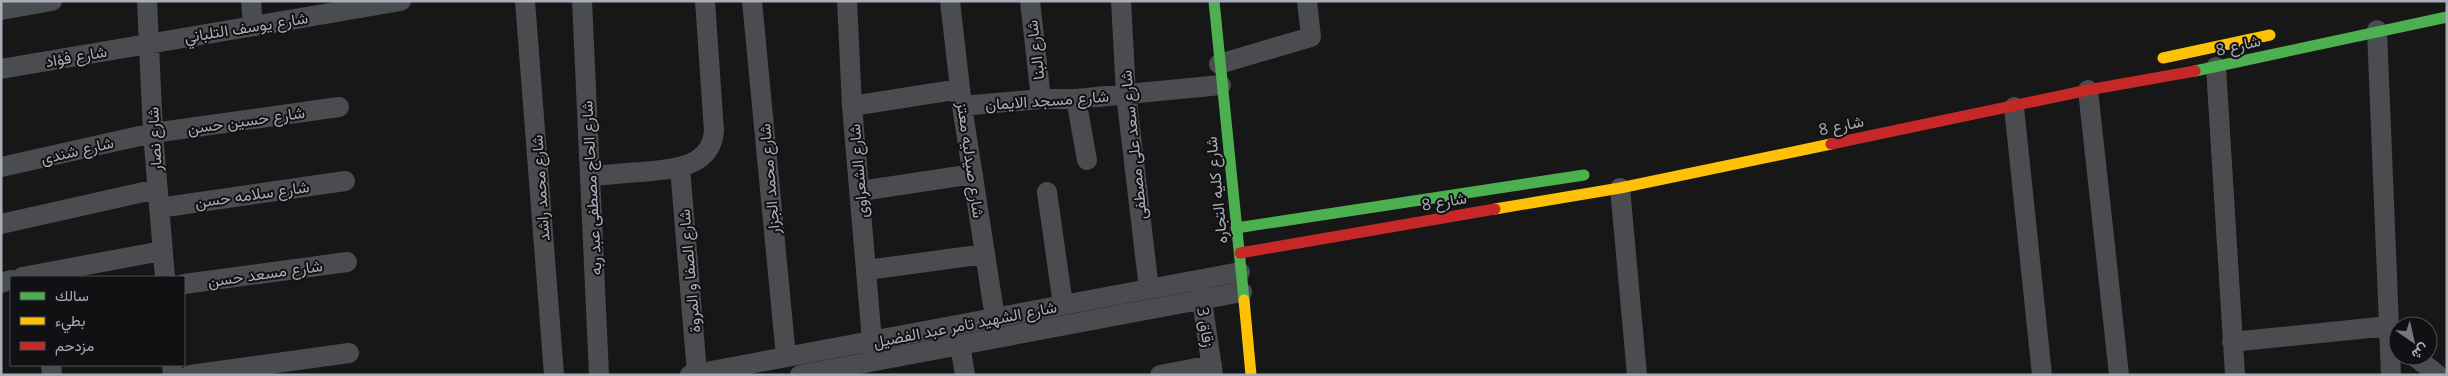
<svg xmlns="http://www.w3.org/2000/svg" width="2448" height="376" viewBox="0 0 2448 376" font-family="'Open Sans',Vazirmatn,sans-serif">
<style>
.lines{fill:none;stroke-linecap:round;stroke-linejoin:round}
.street{stroke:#4b4c50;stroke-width:20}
.fast{stroke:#4caf50;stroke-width:11}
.slow{stroke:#ffc107;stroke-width:11}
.jam{stroke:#c62828;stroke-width:11}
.labels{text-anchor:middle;stroke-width:4;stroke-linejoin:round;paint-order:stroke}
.street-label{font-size:16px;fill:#a8adb8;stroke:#111113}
</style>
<rect width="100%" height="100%" fill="#171717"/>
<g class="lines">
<!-- street -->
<path class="street" d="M147 1 153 133 165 277
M251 1 253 26
M525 1 554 375
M582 1 599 375
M752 1 786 357
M847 1 852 106 873 353
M950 1 962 106 995 318
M1030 1 1041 99
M1121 1 1126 94 1149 289
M1 10 52 1
M2377 30 2391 375
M1219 64 1311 37 1307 1
M2216 67 2235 375
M1 69 401 1
M2088 90 2119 375
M1076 99 1087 160
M852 106 960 89
M962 106 1041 99H1076L1221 85
M2014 107 2042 375
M1 167 153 133 339 107
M680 168 697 373
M590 176C607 175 624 173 641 172 670 169 711 169 714 131L705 1
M1620 188 1637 375
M861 191 973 174
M1047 192 1063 305
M159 208 345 181
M1 224 157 189
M867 270 985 254
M22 277 162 251
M1 283 11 280
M184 284 347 262
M1200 287 1213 375
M2232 342 2389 326 2397 336
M960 345 965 375
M2414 356 2438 375
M51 365 52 375
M172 365 173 375
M190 375 349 353
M690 375 1240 272
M800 375 1242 292
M1160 375 1212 365"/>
<!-- fast -->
<path class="fast" d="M1214 1 1244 300
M2195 71 2447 17
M1236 228 1584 175"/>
<!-- slow -->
<path class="slow" d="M2163 58 2270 35
M1495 209 1620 188 1831 144
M1244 300 1251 375"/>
<!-- jam -->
<path class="jam" d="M1831 144 2088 90 2195 71
M1240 253 1495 209"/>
</g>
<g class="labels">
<!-- street labels -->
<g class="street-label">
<text transform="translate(246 27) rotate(-9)" y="6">شارع يوسف التلباني</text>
<text transform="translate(2238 45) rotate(-13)" y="6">شارع 8</text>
<text transform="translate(1035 50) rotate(-97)" y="6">شارع البنا</text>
<text transform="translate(76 56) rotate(-10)" y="6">شارع فؤاد</text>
<text transform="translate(1047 100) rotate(-4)" y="6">شارع مسجد الايمان</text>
<text transform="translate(246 120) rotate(-8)" y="6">شارع حسين حسن</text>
<text transform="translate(1841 125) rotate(-12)" y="6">شارع 8</text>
<text transform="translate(154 139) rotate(-93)" y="6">شارع نصار</text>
<text transform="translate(1133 145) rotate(-96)" y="6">شارع سعد على مصطفى</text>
<text transform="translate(77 150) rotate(-13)" y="6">شارع شندى</text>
<text transform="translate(971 160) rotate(82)" y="6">شارع صيدليه معتز</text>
<text transform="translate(858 171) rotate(-95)" y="6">شارع الشعراوى</text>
<text transform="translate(769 179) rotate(-95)" y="6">شارع محمد الجزار</text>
<text transform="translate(540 188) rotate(-94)" y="6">شارع محمد راشد</text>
<text transform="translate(591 188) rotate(-93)" y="6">شارع الحاج مصطفى عبد ربه</text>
<text transform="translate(1216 190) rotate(-96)" y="6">شارع كليه التجاره</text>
<text transform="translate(252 194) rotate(-8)" y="6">شارع سلامه حسن</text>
<text transform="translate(1444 201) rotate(-10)" y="6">شارع 8</text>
<text transform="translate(689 271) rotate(-95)" y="6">شارع الصفا و المروة</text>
<text transform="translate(265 273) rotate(-8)" y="6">شارع مسعد حسن</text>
<text transform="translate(965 324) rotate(-11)" y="6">شارع الشهيد تامر عبد الفضيل</text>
<text transform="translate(1206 327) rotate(81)" y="6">زقاق 3</text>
</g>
</g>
<!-- border -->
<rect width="2448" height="376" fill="none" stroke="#a8adb8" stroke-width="5"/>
<!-- legend -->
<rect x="10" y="276" width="175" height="90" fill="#111113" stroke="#4d4f55"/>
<rect x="20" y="292" width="25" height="8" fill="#4caf50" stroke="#4d4f55"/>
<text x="55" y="301" font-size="15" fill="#a8adb8">سالك</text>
<rect x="20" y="317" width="25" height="8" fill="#ffc107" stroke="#4d4f55"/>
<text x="55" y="326" font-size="15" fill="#a8adb8">بطيء</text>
<rect x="20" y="342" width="25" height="8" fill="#c62828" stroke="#4d4f55"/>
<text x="55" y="351" font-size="15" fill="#a8adb8">مزدحم</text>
<!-- north arrow -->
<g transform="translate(2413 341) rotate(146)"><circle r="24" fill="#111113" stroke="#4d4f55"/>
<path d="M0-4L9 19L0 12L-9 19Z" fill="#757880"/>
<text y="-8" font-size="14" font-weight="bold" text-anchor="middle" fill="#a8adb8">ش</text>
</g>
</svg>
